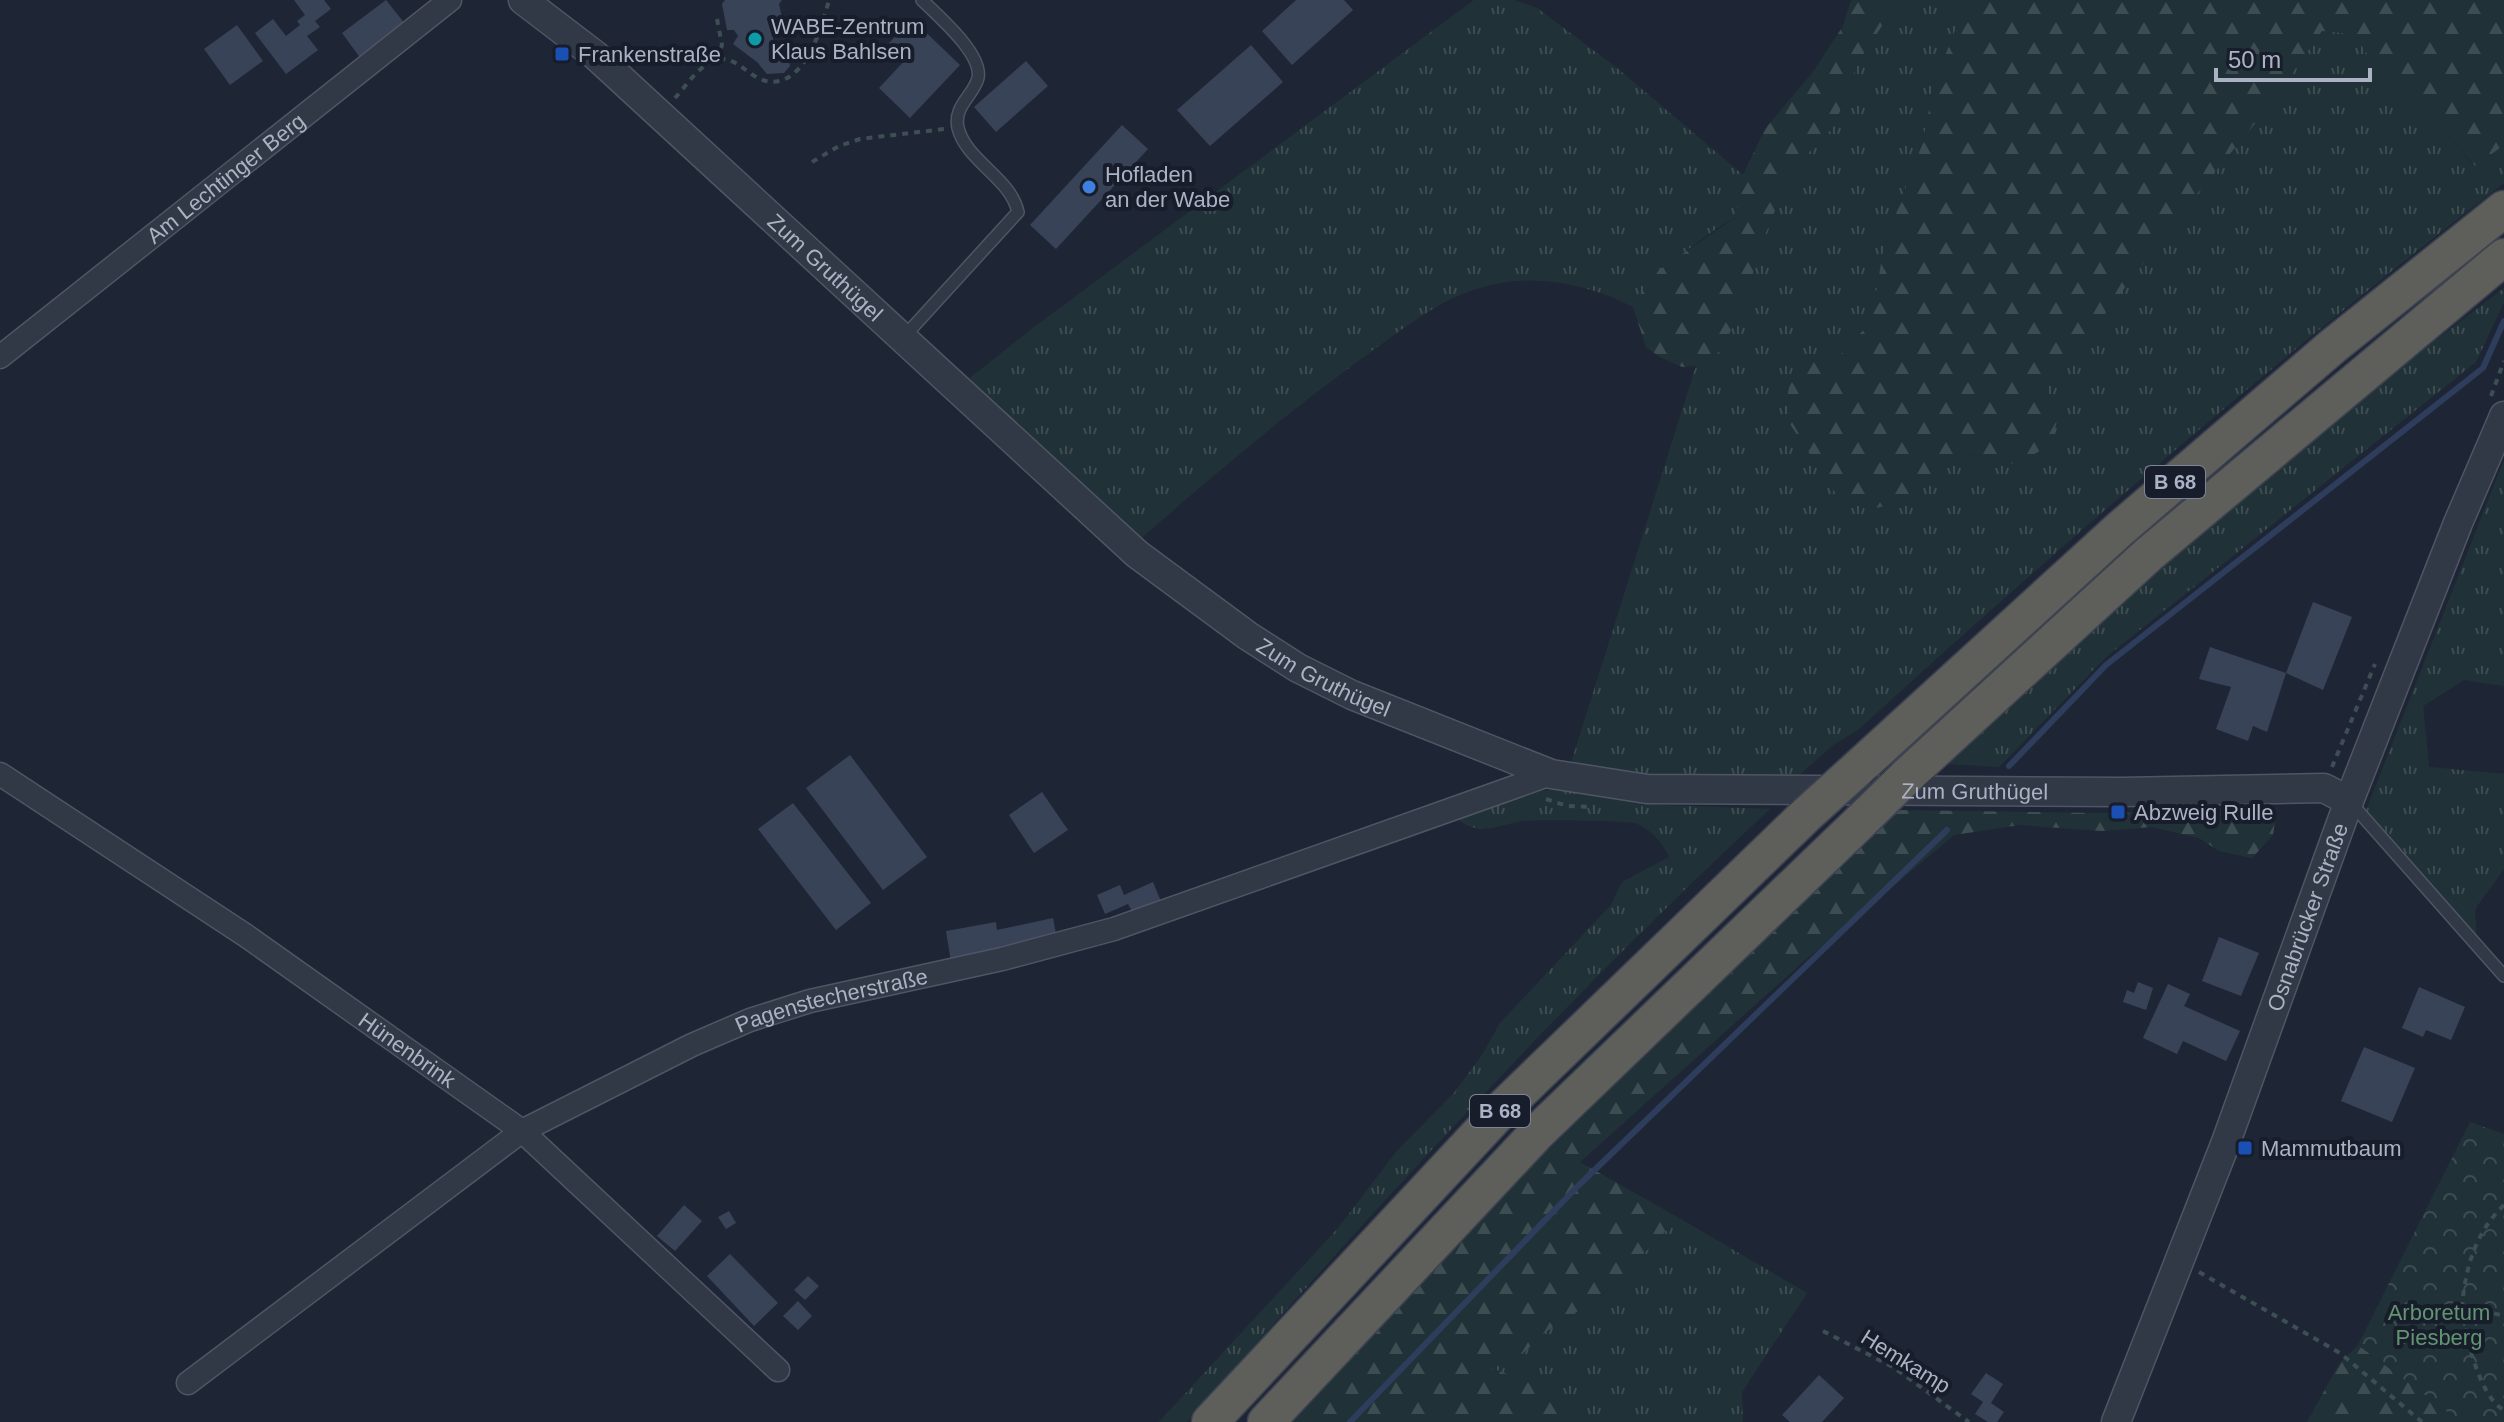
<svg xmlns="http://www.w3.org/2000/svg" width="2504" height="1422" viewBox="0 0 2504 1422" font-family="Helvetica,sans-serif">
<style>
.grass{fill:url(#grass-tufts)}
.forest{fill:url(#forest-firs)}
.park{fill:url(#park-crowns)}
.lines{fill:none;stroke-linecap:round;stroke-linejoin:round}
.stream{stroke:#2e3d5c;stroke-width:6}
.building{fill:#394357}
.service-casing{stroke:#4f5565;stroke-width:14}
.minor-casing{stroke:#4f5565;stroke-width:25}
.tertiary-casing{stroke:#4f5565;stroke-width:31}
.trunk-casing{stroke:#3c4250;stroke-width:39}
.path{stroke:#3d4f54;stroke-width:4;stroke-dasharray:6 6;stroke-linecap:butt}
.service{stroke:#313846;stroke-width:11}
.minor{stroke:#313846;stroke-width:22}
.tertiary{stroke:#313846;stroke-width:28}
.trunk{stroke:#5e5e5a;stroke-width:36}
.trunk-bridge-casing{stroke:#3c4250;stroke-width:39;stroke-linecap:butt}
.trunk-bridge{stroke:#5e5e5a;stroke-width:36}
.culture-dot{fill:#0f9aa8;stroke:#171d2a;stroke-width:3}
.transit-dot{fill:#1a4fb4;stroke:#171d2a;stroke-width:3}
.shop-dot{fill:#3f7fe0;stroke:#171d2a;stroke-width:3}
.labels{text-anchor:middle;stroke-width:8;stroke-linejoin:round;paint-order:stroke}
.shield{fill:#171d2a;stroke:#7f8596;stroke-width:2}
.shield-label{font-size:20px;font-weight:bold;fill:#abb2c4}
.poi-label{font-size:22px;fill:#abb2c4;stroke:#171d2a;text-anchor:start}
.street-label{font-size:22px;fill:#abb2c4;stroke:#171d2a}
.park-label{font-size:22px;fill:#629472;stroke:#171d2a}
</style>
<defs>
<pattern id="grass-tufts" width="24" height="20" patternUnits="userSpaceOnUse" patternTransform="scale(2)"><rect width="24" height="20" fill="#203237"/><path d="M3 7l-1-3M5 7V3M7 7l1-3M15 17l-1-3M17 17v-4M19 17l1-3" fill="none" stroke="#3e4d52"/></pattern>
<pattern id="forest-firs" width="22" height="20" patternUnits="userSpaceOnUse" patternTransform="scale(2)"><rect width="22" height="20" fill="#203237"/><path d="M5 1l3.5 6h-7zM16 11l3.5 6h-7z" fill="#3e4d52"/></pattern>
<pattern id="park-crowns" width="20" height="18" patternUnits="userSpaceOnUse" patternTransform="scale(2)"><rect width="20" height="18" fill="#203237"/><path d="M2 6a3 3 0 1 1 6 0M12 15a3 3 0 1 1 6 0" fill="none" stroke="#3e4d52"/></pattern>
</defs>
<rect width="100%" height="100%" fill="#1e2636"/>
<!-- grass -->
<path class="grass" d="M1474 0H1514L1537 8 1617 68 1743 175 1736 217C1699 238 1657 271 1633 307 1584 282 1529 272 1476 289 1439 300 1403 329 1372 351 1290 410 1213 475 1137 542L960 386 1029 331Z
M1899 0H1973L1962 13 1933 87 1923 142 1884 246 1872 322 1841 354 1794 363 1790 424 1838 496 1933 473 1955 455 1988 454 2016 464 2059 415 2044 383C2096 325 2142 263 2191 201 2236 145 2281 90 2322 30L2354 34 2382 76 2435 120 2474 166 2504 145V183C2281 355 2067 539 1859 729L1833 745 1788 785 1643 780 1570 766 1696 366 1722 350 1749 290 1759 249 1780 199 1809 152 1835 125 1857 64Z
M2504 288V302L2476 362 2106 657 1999 767 1947 764 2169 557 2373 388Z
M2504 460V686L2464 680 2423 706 2429 767 2504 774V869L2475 909 2477 945 2363 818Z
M1562 789 1661 805 1770 809C1563 1001 1373 1210 1187 1422H1159L1339 1227 1396 1152 1454 1093 1482 1055 1500 1023 1611 905 1622 882 1669 857C1663 843 1651 829 1635 823 1629 821 1533 819 1524 821 1500 824 1480 837 1459 820V813L1514 793Z
M1679 1218 1807 1293 1742 1392 1743 1422H1586L1533 1384 1479 1364 1519 1357 1547 1331 1600 1297Z"/>
<!-- forest -->
<path class="forest" d="M1851 0H1899L1857 64 1835 125 1809 152 1780 199 1759 249 1749 290 1722 350 1696 366 1682 367 1660 357 1646 347 1633 307 1659 270 1736 217 1743 175 1765 129 1813 72 1843 26Z
M1973 0H2504V145L2475 166 2435 120 2382 76 2354 34 2322 31 2267 109 2191 201 2101 319 2044 383 2059 415 2050 445 2016 465 1988 454 1955 455 1905 501 1868 510 1838 497 1790 424 1788 393 1794 363 1841 354 1871 322 1884 246 1923 142 1933 87 1962 12Z
M2277 808 2273 835 2252 858 2219 851 2199 838 2152 827 2102 831 2020 825 1954 835 1804 961 1580 1162 1679 1218 1600 1297 1547 1331 1519 1357 1481 1364 1533 1384 1586 1422H1290L1549 1146 1894 810 2100 813Z
M2358 1345 2461 1422H2307L2339 1364Z"/>
<!-- park -->
<path class="park" d="M2470 1122 2504 1134V1422H2461L2358 1345Z"/>
<g class="lines">
<!-- stream -->
<path class="stream" d="M2009 766 2106 665 2483 368 2504 321
M1350 1422 1578 1186 1947 830"/>
</g>
<!-- building -->
<path class="building" d="M294 0H324L331 9 315 21 320 27 307 36 318 50 286 74 255 33 273 19 286 36 300 25 297 21 305 15Z
M386 0 406 25 361 59 342 33Z
M725 0H782L779 4 783 23 773 32V43L785 48 788 57 790 66 784 73 767 74 757 62 733 44 738 36 734 30H727L722 4Z
M1296 0H1344L1353 10 1292 65 1262 31Z
M912 19 960 65 910 118 879 88 906 59 889 43Z
M237 25 263 61 230 85 204 49Z
M1251 45 1283 82 1210 146 1177 110Z
M1026 61 1048 86 996 132 974 107Z
M1122 125 1148 149 1056 249 1030 225Z
M2313 602 2352 617 2323 690 2286 673 2267 732 2253 726 2248 741 2216 729 2231 687 2199 679 2210 647 2286 673Z
M850 755 927 857 883 890 806 788Z
M1042 792 1068 830 1034 853 1009 815Z
M793 803 871 903 836 930 758 829Z
M1153 882 1162 904 1134 915 1128 904 1105 914 1097 895 1120 885 1124 895Z
M1053 918 1057 939 951 962 946 931 996 922 997 930Z
M2219 937 2259 953 2241 996 2202 981Z
M2138 982 2153 988 2146 1010 2123 1002 2127 990 2134 993Z
M2168 984 2190 994 2184 1006 2240 1031 2226 1061 2183 1041 2177 1054 2143 1038Z
M2419 987 2465 1007 2451 1040 2426 1030 2423 1037 2402 1028Z
M2364 1047 2415 1068 2392 1122 2341 1101Z
M684 1205 702 1221 675 1251 657 1236Z
M729 1211 736 1223 726 1229 718 1217Z
M730 1254 778 1303 754 1326 707 1276Z
M808 1276 819 1286 805 1300 794 1290Z
M798 1301 812 1316 798 1330 783 1316Z
M1986 1373 2003 1384 1991 1403 2004 1412 1997 1422H1988L1975 1414 1983 1402 1971 1394Z
M1819 1375 1844 1398 1822 1422H1790L1782 1415Z"/>
<g class="lines">
<defs>
<path id="service" d="M902 339 1018 212C1010 177 967 162 958 128 953 106 974 95 978 78 983 54 938 16 922 0
M2351 803 2504 976"/>
<g id="minor">
<path id="s1" d="M0 357 450 0"/>
<path id="s2" d="M0 774 245 935 522 1131 778 1370"/>
<path id="s3" d="M188 1383 522 1131 692 1045 750 1020 810 1001 1002 959 1114 929 1551 774"/>
</g>
<g id="tertiary">
<path id="s4" d="M523 0 595 55 1137 554 1248 636 1298 668 1352 695 1551 774 1647 789 2122 792 2324 788 2349 801"/>
<path id="s5" d="M2116 1422 2226 1142 2349 801 2458 523 2504 416"/>
</g>
<path id="trunk" d="M1857 769 2121 528 2333 346 2504 209
M1909 774 2149 554 2504 257
M1210 1422 1504 1107 1806 815
M1266 1422 1538 1132 1858 824"/>
</defs>
<!-- service casing -->
<use href="#service" class="service-casing"/>
<!-- minor casing -->
<use href="#minor" class="minor-casing"/>
<!-- tertiary casing -->
<use href="#tertiary" class="tertiary-casing"/>
<!-- trunk casing -->
<use href="#trunk" class="trunk-casing"/>
<!-- path -->
<path class="path" d="M717 19 722 45 717 59
M675 98C686 86 699 65 716 60 735 54 748 77 766 81 805 89 822 26 829 0
M812 162 839 146 860 139 944 129
M2491 396 2504 361
M2332 767 2375 664
M1546 799 1567 806 1595 807
M2504 1205C2475 1233 2466 1267 2462 1305L2504 1316
M2199 1272 2340 1353 2422 1422
M2462 1305C2463 1330 2480 1399 2504 1410
M1823 1331 1893 1367 1969 1422"/>
<!-- service -->
<use href="#service" class="service"/>
<!-- minor -->
<use href="#minor" class="minor"/>
<!-- tertiary -->
<use href="#tertiary" class="tertiary"/>
<!-- trunk -->
<use href="#trunk" class="trunk"/>
<defs>
<path id="trunk-bridge" d="M1806 815 1857 769
M1858 824 1909 774"/>
</defs>
<!-- trunk-bridge casing -->
<use href="#trunk-bridge" class="trunk-bridge-casing"/>
<!-- trunk-bridge -->
<use href="#trunk-bridge" class="trunk-bridge"/>
</g>
<!-- markers -->
<circle class="culture-dot" cx="755" cy="39" r="8"/>
<g class="transit-dot">
<rect x="554" y="46" width="16" height="16" rx="4"/>
<rect x="2110" y="804" width="16" height="16" rx="4"/>
<rect x="2237" y="1140" width="16" height="16" rx="4"/>
</g>
<circle class="shop-dot" cx="1089" cy="187" r="8"/>
<g class="labels">
<!-- shield labels -->
<g class="shield">
<rect x="2145" y="466" width="60" height="32" rx="6"/>
<rect x="1470" y="1095" width="60" height="32" rx="6"/>
</g>
<g class="shield-label">
<text x="2175" y="489">B 68</text>
<text x="1500" y="1118">B 68</text>
</g>
<!-- poi labels -->
<g class="poi-label">
<text x="771" y="34">WABE-Zentrum<tspan x="771" dy="25">Klaus Bahlsen</tspan></text>
<text x="578" y="62">Frankenstraße</text>
<text x="1105" y="182">Hofladen<tspan x="1105" dy="25">an der Wabe</tspan></text>
<text x="2134" y="820">Abzweig Rulle</text>
<text x="2261" y="1156">Mammutbaum</text>
</g>
<!-- street labels -->
<g class="street-label">
<text dy="8" stroke="none"><textPath href="#s1" startOffset="288">Am Lechtinger Berg</textPath></text>
<text dy="8" stroke="none"><textPath href="#s4" startOffset="404">Zum Gruthügel</textPath></text>
<text dy="8" stroke="none"><textPath href="#s4" startOffset="1052">Zum Gruthügel</textPath></text>
<text dy="8" stroke="none"><textPath href="#s4" startOffset="1724">Zum Gruthügel</textPath></text>
<text dy="8" stroke="none"><textPath href="#s5" startOffset="540">Osnabrücker Straße</textPath></text>
<text dy="8" stroke="none"><textPath href="#s3" startOffset="756">Pagenstecherstraße</textPath></text>
<text dy="8" stroke="none"><textPath href="#s2" startOffset="492">Hünenbrink</textPath></text>
<text transform="translate(1906 1361) rotate(32)" y="8">Hemkamp</text>
</g>
<!-- park labels -->
<g class="park-label">
<text x="2439" y="1320">Arboretum<tspan x="2439" dy="25">Piesberg</tspan></text>
</g>
</g>
<!-- scale -->
<path d="M2216 68v12h154v-12" fill="none" stroke="#abb2c4" stroke-width="4"/>
<text x="2228" y="68" font-size="24" fill="#abb2c4" stroke="#171d2a" stroke-width="6" paint-order="stroke">50 m</text>
</svg>
